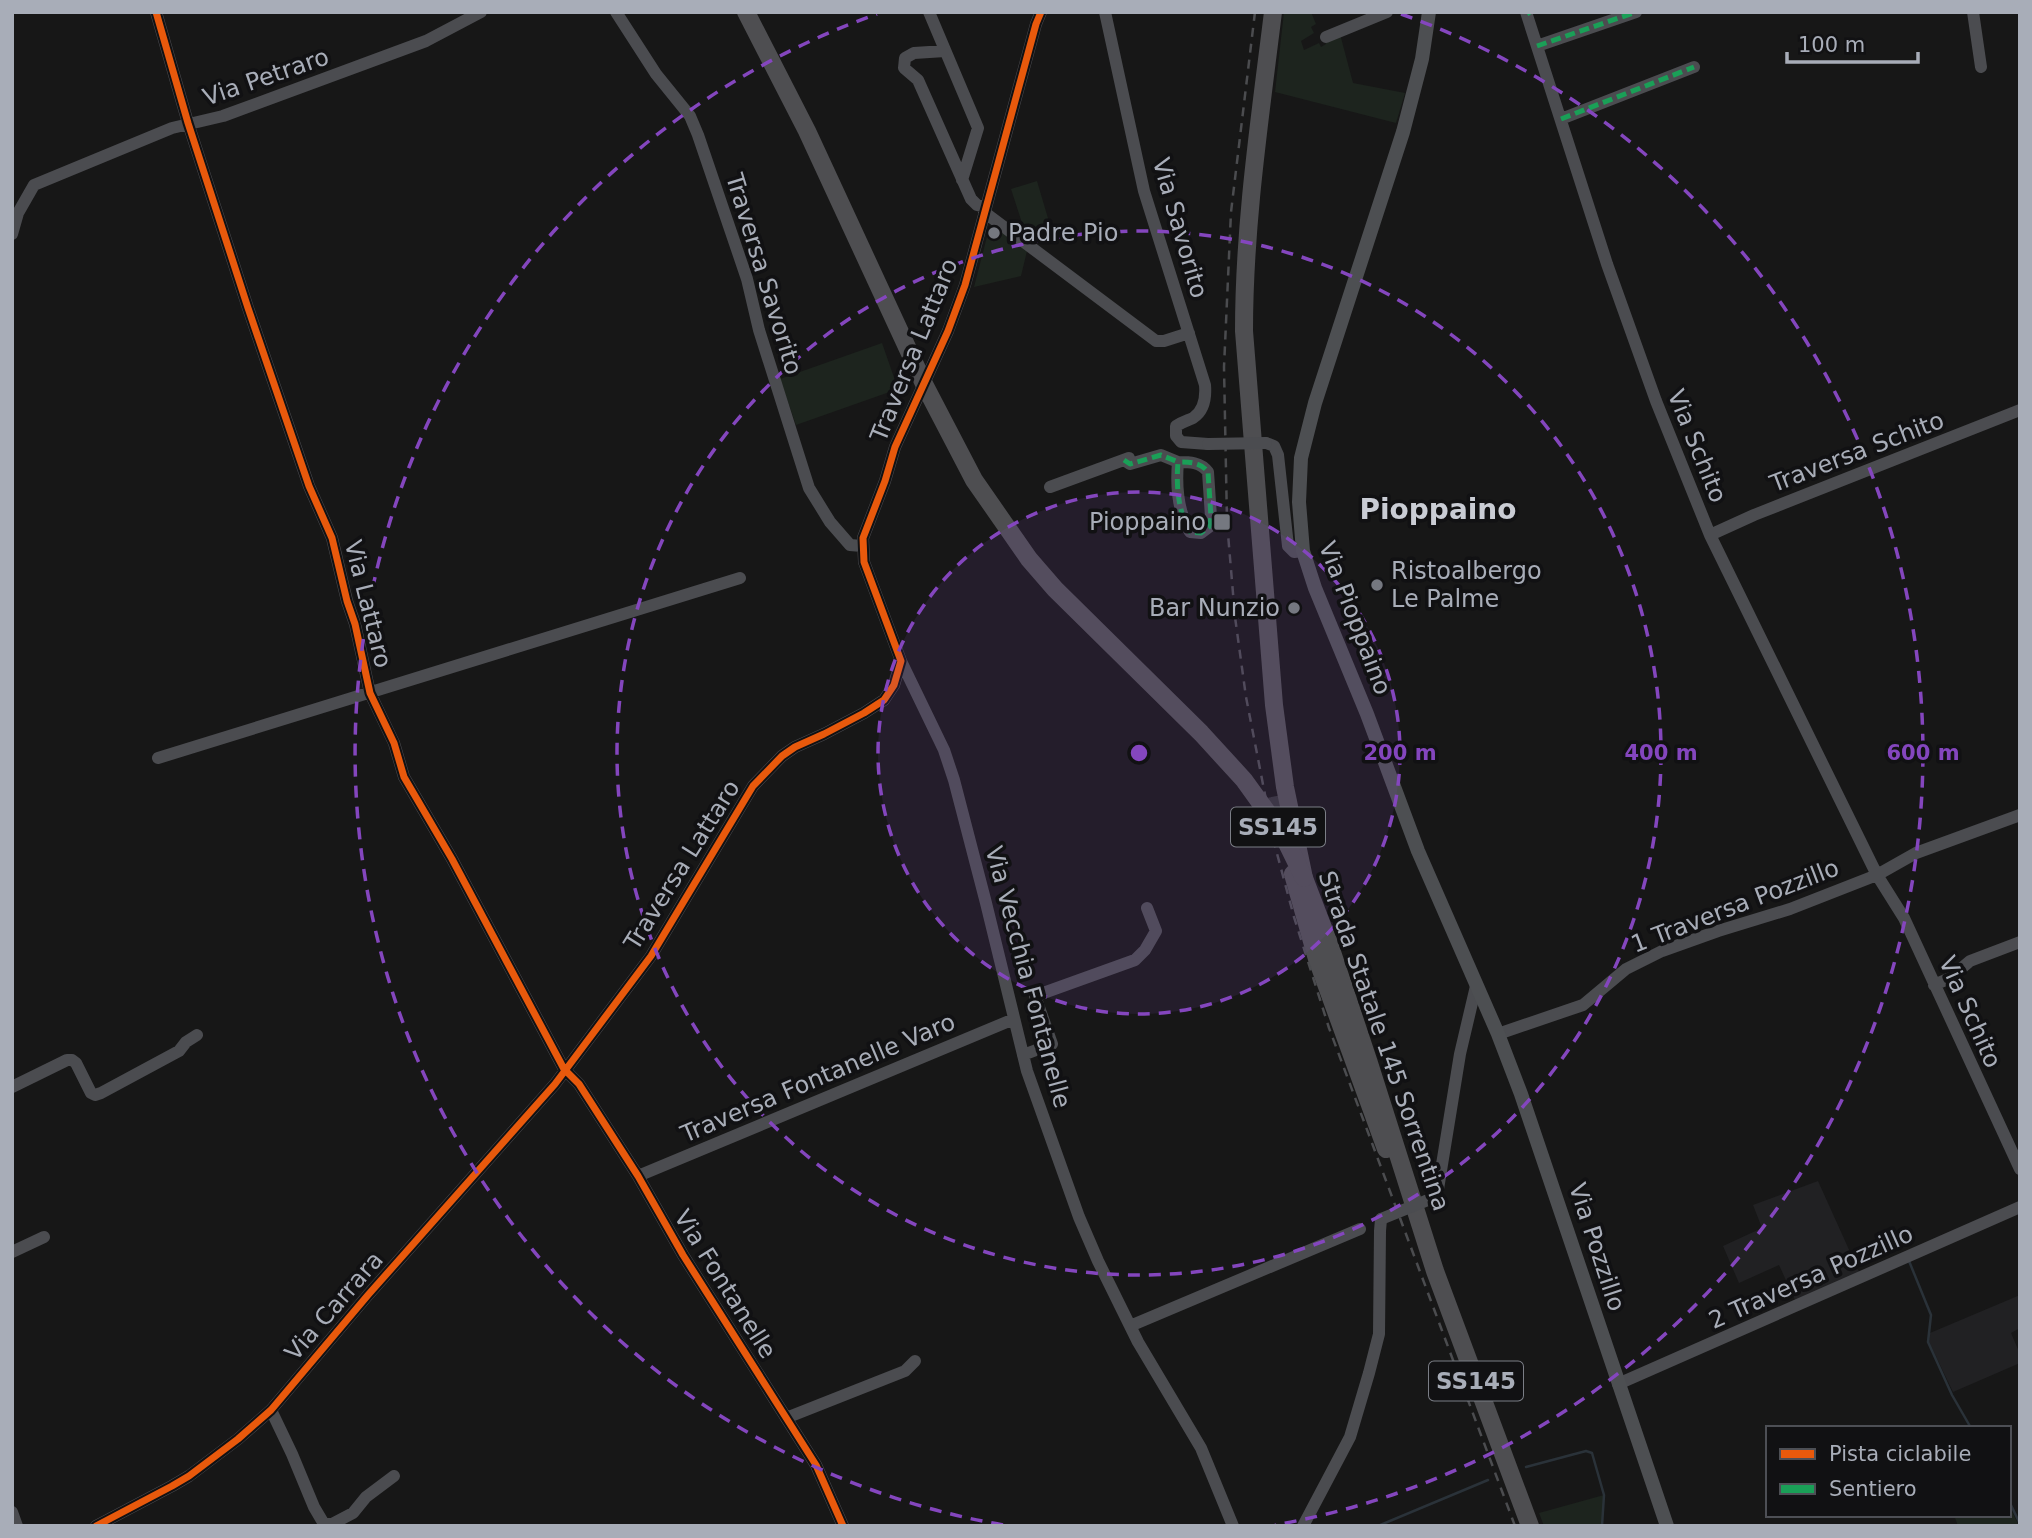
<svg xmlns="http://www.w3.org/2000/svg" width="2032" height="1538" viewBox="0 0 2032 1538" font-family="'DejaVu Sans',sans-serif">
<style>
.built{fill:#212123}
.green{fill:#1d241e}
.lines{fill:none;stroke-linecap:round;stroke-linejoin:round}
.stream{stroke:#2a3239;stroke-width:2.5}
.highway-tunnel{stroke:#343537;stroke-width:18;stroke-dasharray:18 9;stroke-linecap:butt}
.minor{stroke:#4b4c50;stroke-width:12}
.major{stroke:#4d4f52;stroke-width:14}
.highway{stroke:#4e4e51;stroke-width:18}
.rail{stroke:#4b4c4f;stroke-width:2.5;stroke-dasharray:9 7;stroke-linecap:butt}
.minor-bridge{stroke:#4b4c50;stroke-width:12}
.highway-bridge{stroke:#4e4e51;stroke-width:18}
.quiet{stroke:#1a9f57;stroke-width:5;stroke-dasharray:10 5;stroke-linecap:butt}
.cycleway-casing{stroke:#111113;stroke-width:11}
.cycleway{stroke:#e8590c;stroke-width:7}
.ring{fill:none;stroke:#8446be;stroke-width:3.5;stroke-dasharray:12 9}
.poi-dot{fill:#757880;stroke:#111113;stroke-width:2.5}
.labels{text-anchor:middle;stroke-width:7;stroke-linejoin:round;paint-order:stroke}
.shield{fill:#111113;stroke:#7b7e86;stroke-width:2}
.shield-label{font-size:23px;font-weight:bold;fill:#a8adb8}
.street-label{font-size:24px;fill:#a8adb8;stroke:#111113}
.poi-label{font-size:24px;fill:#a8adb8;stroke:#111113;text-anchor:start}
.quarter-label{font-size:28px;font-weight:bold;fill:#c9ccd4;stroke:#111113}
.centre{fill:#8446be;stroke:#111113;stroke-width:3.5}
.ring-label{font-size:21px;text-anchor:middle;font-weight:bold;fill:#8446be;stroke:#111113;stroke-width:7;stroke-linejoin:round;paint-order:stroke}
</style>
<rect width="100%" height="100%" fill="#171717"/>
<!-- built -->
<path class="built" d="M1818 1181 1860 1274 1796 1302 1779 1265 1739 1283 1723 1246 1762 1228 1753 1205Z
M2020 1295V1328L2011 1333 2020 1354V1363L1953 1392 1929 1342 1930 1333Z"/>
<!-- green -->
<path class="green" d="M1284 12H1311L1316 24 1311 27 1314 33 1301 41 1304 50 1319 43 1321 47 1326 44 1325 41 1340 34 1353 83 1405 93 1396 123 1275 92Z
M1037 181 1050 225 1030 231 1023 226 1011 189Z
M990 225H992L1027 251 1021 276 974 287Z
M882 343 898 389 796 425 780 379Z
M1604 1495 1602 1526H1544L1539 1513Z
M2009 1505 2019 1526H1958L1954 1515H2009Z"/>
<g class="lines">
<!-- stream -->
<path class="stream" d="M1909 1261 1931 1315 1928 1342 1952 1395 1971 1428
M1526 1467 1586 1451 1592 1453 1604 1495 1602 1526
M2009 1501 2020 1524
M1378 1526 1488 1480"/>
<!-- highway-tunnel -->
<path class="highway-tunnel" d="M1277 796 1285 837"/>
<!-- minor -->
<path class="minor" d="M156 12 188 123 248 308 309 486 332 538 347 601 355 624 370 693 394 743 404 777 452 859 564 1069 579 1084 638 1176 683 1255 816 1465 843 1526
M616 12 656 74 690 116 698 135 747 279 759 330 809 488 830 522 850 545 862 546
M929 12 978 128 962 180
M1105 12 1144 191 1205 385C1206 397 1204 411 1193 418 1186 421 1182 422 1176 426V436L1181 442 1208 444
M1526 12 1607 264 1656 401 1710 535 1877 875 1904 918 2020 1169
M1973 12 1981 67
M1326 37 1387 12
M1537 46 1636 12
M945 51 914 53 905 58 904 68 918 80 971 199 977 205 985 207
M1561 119 1694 67
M984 212 1156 341H1164L1189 333
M12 234 18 213 34 185 172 128 223 116 426 41 481 12
M1266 443 1274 446 1278 455 1288 546 1294 552 1303 551
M1124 460 1130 464 1161 455 1178 462C1176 485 1178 512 1190 532L1201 533 1209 527 1211 517 1208 472C1201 462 1189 462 1178 462
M1050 487 1129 458
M1710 535 1754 515 2020 410
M901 661 944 750 954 780 986 903 1027 1071 1079 1217 1098 1261 1138 1342 1201 1448 1233 1526
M158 758 740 578
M1934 985 1950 978 1970 961 2020 942
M1498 1034 1583 1005 1626 969 1662 951 1718 931 1790 909 1877 875 1916 853 2020 815
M1023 1055 1052 1044 1035 996 1135 960 1145 950 1156 931 1147 908
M12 1087 67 1060H72L76 1063 91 1093 95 1095 101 1093 179 1051 186 1042 197 1035
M638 1176 1014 1019
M1428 1200 1435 1196 1438 1189 1460 1054 1476 986
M12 1252 44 1237
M1130 1326 1360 1229
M1618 1384 2020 1207
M271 1410 292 1454 314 1507 324 1524H332L353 1513 366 1497 394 1476
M786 1418 905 1371 915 1361
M12 1512 17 1526
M96 1526 172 1486 189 1476 238 1439 271 1410 368 1295 555 1084 651 956 753 786 782 756 795 747 824 734 864 713 884 700 894 685 901 661 864 562 863 538 885 481 895 447 948 331 965 285 1036 24 1041 12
M1303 1526 1350 1437 1369 1373 1379 1334 1380 1231 1381 1219"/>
<!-- major -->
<path class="major" d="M1429 12 1422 59 1403 132 1315 403 1301 458 1299 502 1303 551 1315 588 1367 714 1418 851 1498 1034 1521 1094 1667 1526"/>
<!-- highway -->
<path class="highway" d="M1273 12C1260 118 1244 224 1244 331L1274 705 1285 787 1304 878 1330 946 1369 1063 1435 1271 1530 1526
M1293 874 1317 959 1386 1149"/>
<!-- rail -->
<path class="rail" d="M1255 12 1231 212 1224 367 1227 522 1235 617 1246 697 1275 846 1294 917 1329 1028 1515 1526"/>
<!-- minor-bridge -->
<path class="minor-bridge" d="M1208 444 1266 443
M1381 1219 1428 1200"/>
<!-- highway-bridge -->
<path class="highway-bridge" d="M746 12 807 131 925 386 974 480 1029 559 1055 589 1201 733 1244 780 1282 833 1304 878"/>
<!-- quiet -->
<path class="quiet" d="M1527 14 1530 12
M1537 46 1636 12
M1561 119 1694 67
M1124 460 1130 464 1161 455 1178 462C1176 485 1178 512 1190 532L1201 533 1209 527 1211 517 1208 472C1201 462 1189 462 1178 462"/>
<defs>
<path id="cycleway" d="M156 12 188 123 248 308 309 486 332 538 347 601 355 624 370 693 394 743 404 777 452 859 564 1069 579 1084 638 1176 683 1255 816 1465 843 1526
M96 1526 172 1486 189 1476 238 1439 271 1410 368 1295 555 1084 651 956 753 786 782 756 795 747 824 734 864 713 884 700 894 685 901 661 864 562 863 538 885 481 895 447 948 331 965 285 1036 24 1041 12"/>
</defs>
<!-- cycleway casing -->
<use href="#cycleway" class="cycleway-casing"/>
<!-- cycleway -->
<use href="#cycleway" class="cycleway"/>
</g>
<!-- distance rings -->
<circle cx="1139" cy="753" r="261" fill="#8446be" fill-opacity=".12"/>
<g class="ring">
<circle cx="1139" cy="753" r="261"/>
<circle cx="1139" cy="753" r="522"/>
<path d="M1003 1525A784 784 0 0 1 877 14M1401 14A784 784 0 0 1 1275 1525"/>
</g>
<!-- markers -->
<g class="poi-dot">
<circle cx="994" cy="233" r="7"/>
<rect x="1213" y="513" width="18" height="18" rx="3.5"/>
<circle cx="1377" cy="585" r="7"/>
<circle cx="1294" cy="608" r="7"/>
</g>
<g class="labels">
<!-- shield labels -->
<g class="shield">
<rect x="1231" y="807.5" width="94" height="39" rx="5"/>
<rect x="1429" y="1361.5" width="94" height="39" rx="5"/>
</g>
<g class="shield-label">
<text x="1278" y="835">SS145</text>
<text x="1476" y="1389">SS145</text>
</g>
<!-- street labels -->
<g class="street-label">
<text transform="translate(266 77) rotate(-19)" y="8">Via Petraro</text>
<text transform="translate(1180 228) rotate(74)" y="8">Via Savorito</text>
<text transform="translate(764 274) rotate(73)" y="8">Traversa Savorito</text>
<text transform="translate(914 350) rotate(-68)" y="8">Traversa Lattaro</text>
<text transform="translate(1697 446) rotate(68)" y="8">Via Schito</text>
<text transform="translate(1857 452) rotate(-21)" y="8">Traversa Schito</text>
<text transform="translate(368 604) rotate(76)" y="8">Via Lattaro</text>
<text transform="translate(1355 618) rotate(69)" y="8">Via Pioppaino</text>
<text transform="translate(682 865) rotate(-58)" y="8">Traversa Lattaro</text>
<text transform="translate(1735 906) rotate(-21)" y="8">1 Traversa Pozzillo</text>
<text transform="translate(1028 977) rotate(75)" y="8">Via Vecchia Fontanelle</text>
<text transform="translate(1970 1012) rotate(66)" y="8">Via Schito</text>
<text transform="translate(1384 1041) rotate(71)" y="8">Strada Statale 145 Sorrentina</text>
<text transform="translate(818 1078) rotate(-23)" y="8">Traversa Fontanelle Varo</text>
<text transform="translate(1597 1247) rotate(72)" y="8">Via Pozzillo</text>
<text transform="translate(1811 1277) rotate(-24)" y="8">2 Traversa Pozzillo</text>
<text transform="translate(725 1284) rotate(58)" y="8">Via Fontanelle</text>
<text transform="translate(334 1306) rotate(-49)" y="8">Via Carrara</text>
</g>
<!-- poi labels -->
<g class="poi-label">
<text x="1008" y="241">Padre Pio</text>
<text x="1206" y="530" text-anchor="end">Pioppaino</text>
<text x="1391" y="579">Ristoalbergo<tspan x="1391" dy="28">Le Palme</tspan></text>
<text x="1280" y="616" text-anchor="end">Bar Nunzio</text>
</g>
<!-- quarter labels -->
<g class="quarter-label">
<text x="1438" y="519">Pioppaino</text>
</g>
</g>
<circle cx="1139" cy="753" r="10" class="centre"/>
<g class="ring-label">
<text x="1400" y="760">200 m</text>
<text x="1661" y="760">400 m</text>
<text x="1923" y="760">600 m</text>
</g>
<!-- border -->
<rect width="2032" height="1538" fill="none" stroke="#a8adb8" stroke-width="28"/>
<!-- legend -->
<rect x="1766" y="1426" width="245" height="91" fill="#111113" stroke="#4d4f55" stroke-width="2"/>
<rect x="1780" y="1449" width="35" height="10" fill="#e8590c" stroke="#4d4f55" stroke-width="2"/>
<text x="1829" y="1461" font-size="21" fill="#a8adb8">Pista ciclabile</text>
<rect x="1780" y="1484" width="35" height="10" fill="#1a9f57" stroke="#4d4f55" stroke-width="2"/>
<text x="1829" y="1496" font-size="21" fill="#a8adb8">Sentiero</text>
<!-- scale -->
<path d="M1787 52v10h131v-10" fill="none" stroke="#a8adb8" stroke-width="3.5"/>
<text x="1798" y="52" font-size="21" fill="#a8adb8" stroke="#111113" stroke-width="5" paint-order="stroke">100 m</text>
</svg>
